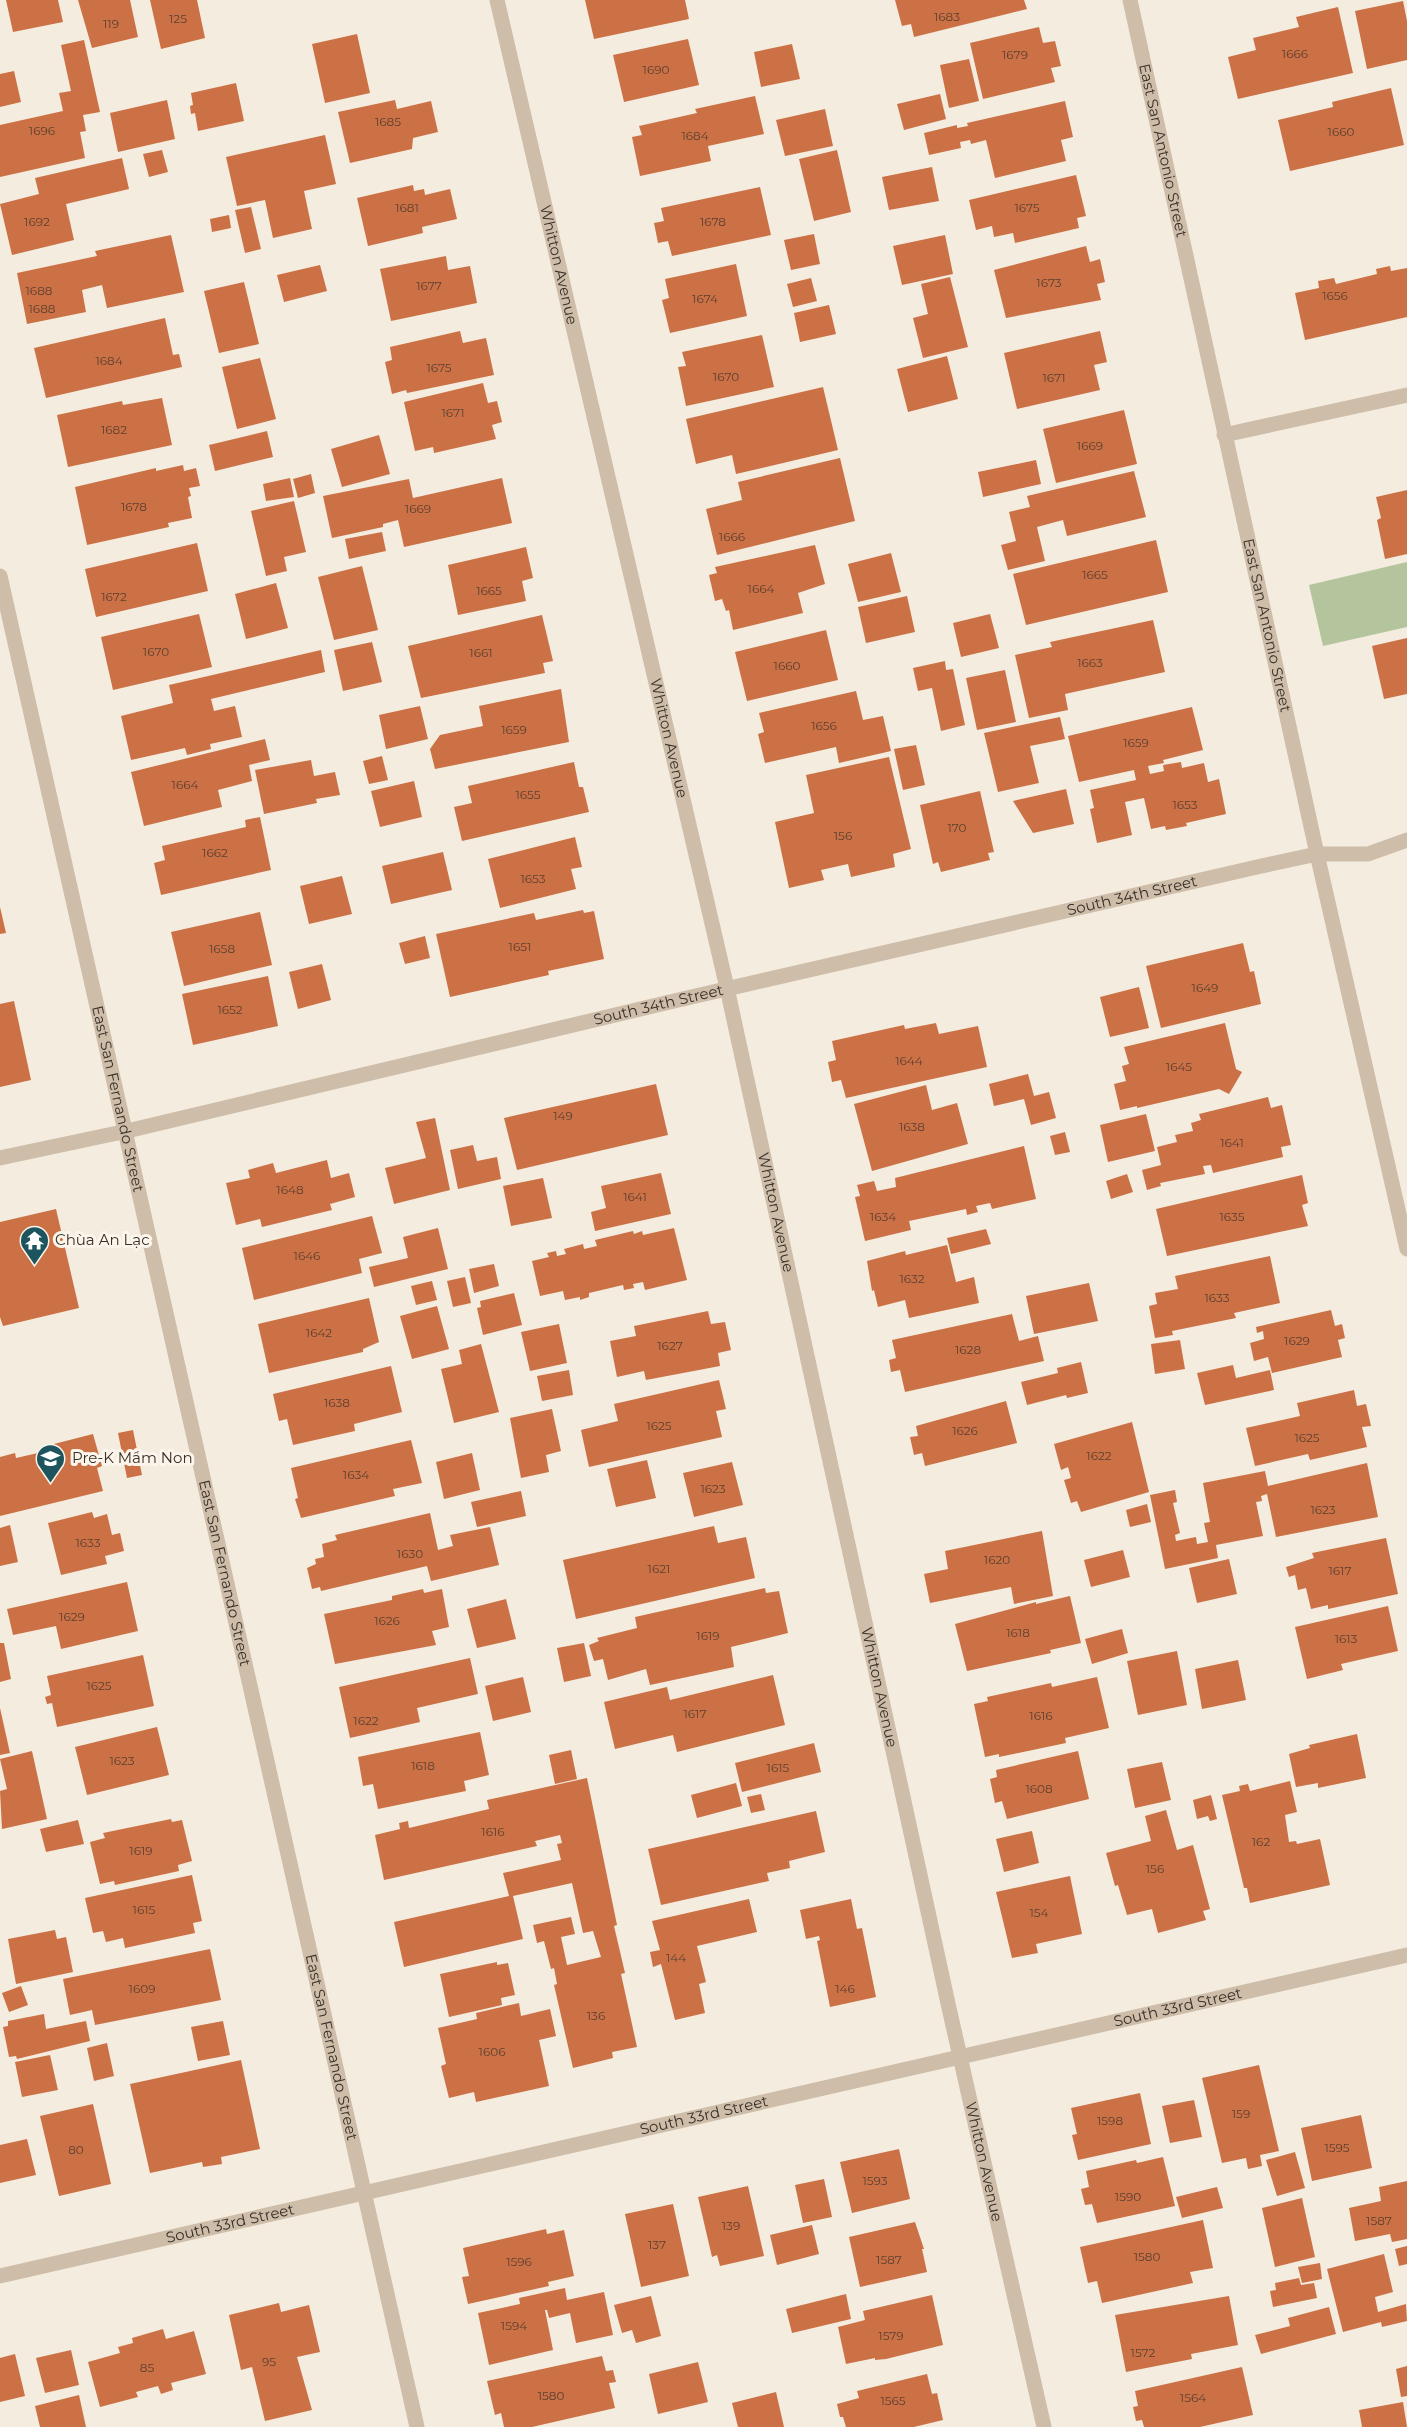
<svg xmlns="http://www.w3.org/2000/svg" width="1407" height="2427" viewBox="0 0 1407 2427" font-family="Montserrat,sans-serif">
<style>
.green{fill:#b4c49d}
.building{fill:#cb7145}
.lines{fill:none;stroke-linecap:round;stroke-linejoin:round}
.minor{stroke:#cdbda9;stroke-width:15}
.labels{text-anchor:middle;stroke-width:6;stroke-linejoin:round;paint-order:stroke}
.number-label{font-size:12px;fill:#5e4030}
.street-label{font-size:15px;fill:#3a3029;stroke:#fbf5eb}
.poi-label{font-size:15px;fill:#3a3029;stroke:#fbf5eb;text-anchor:start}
</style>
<rect width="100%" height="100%" fill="#f4ecde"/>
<!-- green -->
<path class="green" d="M1407 562V627L1323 646 1309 585Z"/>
<!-- building -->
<path class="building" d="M6 0H58L63 22 13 32Z
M78 0H130L138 37 92 48Z
M150 0H197L205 38 161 49Z
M585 0H685L689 19 594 39Z
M895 0H1024L1027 9 914 37 911 24 902 26Z
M1403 1 1407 21V60L1367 69 1355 11Z
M1338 7 1353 73 1238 99 1228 57 1256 50 1253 38 1299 27 1296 17Z
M1039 27 1043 43 1055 41 1061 66 1051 68 1055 82 983 99 970 43Z
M357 34 370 93 325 103 312 44Z
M688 39 699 85 624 102 613 55Z
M84 40 100 112 83 115 86 131 80 132 85 158 0 177V125L63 111 59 93 71 91 61 45Z
M792 44 800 79 761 87 754 52Z
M969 59 979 101 949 108 940 65Z
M14 71 21 102 0 107V74Z
M236 83 244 121 198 131 195 113 191 114 190 106 193 105 191 93Z
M1391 88 1404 145 1290 171 1278 120 1333 107 1332 102Z
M940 94 946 119 904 130 897 104Z
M755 96 764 134 708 146 711 161 640 176 632 137 642 135 639 126 697 113 695 109Z
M167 100 175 139 118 152 110 113Z
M395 100 397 109 431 101 438 132 413 138 412 149 350 163 338 112Z
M1065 101 1073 137 1061 140 1066 161 995 178 986 140 971 144 970 140 960 142 961 148 929 155 924 133 957 125V128L968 126 967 123Z
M825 109 833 146 785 156 776 120Z
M325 135 336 184 304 191 312 229 273 238 265 200 237 206 226 157Z
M162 150 168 172 149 177 143 154Z
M837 150 851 212 814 221 799 159Z
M122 158 129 189 66 204 74 240 12 255 0 204 39 194 35 178Z
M932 167 939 201 889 210 882 177Z
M1076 175 1086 216 1077 218 1079 228 1015 243 1013 233 994 237 992 226 976 230 969 200Z
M413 185 414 191 424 189 425 195 450 189 457 219 422 227 423 233 368 246 357 198Z
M760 187 771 235 672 256 668 241 658 243 654 223 664 221 661 208Z
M251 207 261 249 245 253 235 210Z
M229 215 231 228 212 232 210 219Z
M814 234 820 264 791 270 784 240Z
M171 235 184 292 107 308 102 285 82 290 86 312 27 324 17 273 97 256 95 251Z
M945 235 953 274 902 285 893 246Z
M1086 246 1090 262 1100 259 1105 282 1097 284 1101 300 1006 318 994 270Z
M446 256 448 270 470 266 477 303 391 321 380 269Z
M736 264 747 316 670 333 662 300 669 298 665 279Z
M320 265 327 291 284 302 277 275Z
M1390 266 1391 271 1407 268V317L1305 340 1295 293 1319 288 1318 281 1334 278 1336 284 1377 274 1376 269Z
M950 277 968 347 923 358 913 318 928 314 921 284Z
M811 278 817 301 793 307 787 284Z
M244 282 259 344 219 353 204 291Z
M829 305 836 334 800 342 794 313Z
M165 318 173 355 179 354 182 367 46 398 34 348Z
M460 331 463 343 486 338 494 375 407 393 406 390 392 394 385 362 392 360 390 347Z
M1100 331 1107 362 1094 365 1100 390 1017 409 1004 353Z
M762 335 774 387 686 406 678 367 686 366 682 352Z
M947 356 958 399 908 412 897 369Z
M260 358 276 419 237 429 222 367Z
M483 383 488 403 497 401 502 422 492 425 496 439 434 453 433 447 415 451 404 402Z
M823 387 838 450 736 474 732 455 696 464 686 419Z
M162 398 172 445 68 467 57 415 122 401 123 405Z
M1124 410 1137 464 1056 483 1043 429Z
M267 431 273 457 215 471 209 445Z
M379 435 390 474 342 487 331 449Z
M840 458 855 521 717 555 706 509 742 500 738 482Z
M1036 460 1041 484 983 497 978 472Z
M183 465 184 471 196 468 200 486 189 488 191 496 188 497 192 518 168 523 169 527 87 545 75 487 156 468V471Z
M1134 471 1146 517 1067 536 1063 520 1037 527 1045 561 1008 570 1001 545 1016 541 1009 512 1030 507 1027 496Z
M311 474 315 493 298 498 293 479Z
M290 478 294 497 266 501 263 484Z
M502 478 512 523 404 547 398 520 383 524V527L332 538 323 496 409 479 413 498Z
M1407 490V554L1385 559 1377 520 1381 518 1376 497Z
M294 501 306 552 284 557 287 571 266 576 251 511Z
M382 532 386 551 349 559 345 539Z
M1156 540 1168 592 1026 625 1013 574Z
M197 543 208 591 96 617 85 569Z
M815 545 825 584 798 593 803 613 733 630 729 610 726 611 722 599 715 601 709 575 717 573 715 567Z
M526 547 533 578 522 581 526 601 458 615 448 565Z
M891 553 901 592 858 602 848 564Z
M362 566 378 630 334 640 318 577Z
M276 583 288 628 246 639 235 594Z
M907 596 915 632 866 643 858 607Z
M199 614 212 667 113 690 101 637Z
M990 614 999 648 961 657 953 623Z
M542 615 553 661 543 663 545 673 421 698 408 646Z
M1153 620 1165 672 1065 694 1068 710 1029 718 1015 655 1052 647 1050 642Z
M826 630 838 680 747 701 735 652Z
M1407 638V694L1384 699 1372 646Z
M372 642 382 682 343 691 334 650Z
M321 650 325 672 211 699 214 711 235 706 242 737 210 744 211 749 187 755 185 748 131 760 121 716 173 703 169 685Z
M945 661 946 670 953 669 965 725 941 731 932 688 918 691 913 668Z
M1005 670 1016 722 977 730 966 678Z
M561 689 569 742 435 769 430 749 440 735 483 726 479 706Z
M856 691 863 720 883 716 891 751 839 763 836 747 765 763 758 734 764 732 759 713Z
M420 706 428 739 386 749 379 715Z
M1192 707 1203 750 1163 760 1164 763 1148 766 1150 774 1164 771 1163 765 1181 762 1182 768 1204 763 1208 782 1219 779 1226 814 1186 823 1187 826 1166 830 1165 826 1151 829 1144 798 1125 802 1132 835 1097 843 1090 809 1094 808 1090 790 1136 780 1134 770 1079 782 1068 736Z
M1060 717 1065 739 1030 746 1039 783 998 792 984 733Z
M265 739 270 760 249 765 252 781 218 790 222 807 144 826 131 772Z
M916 745 925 785 903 790 894 749Z
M382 756 388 780 369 784 363 761Z
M889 757 911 849 893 854 895 867 851 877 848 864 821 870 824 880 789 888 775 822 814 813 806 775Z
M311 760 314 776 335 772 340 795 316 799 317 803 264 814 255 770Z
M574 762 579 787H583L589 812 462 841 454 807 472 803 468 786Z
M414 781 422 817 380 827 371 791Z
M1066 789 1074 824 1033 833 1013 801Z
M980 791 994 852 988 853 990 860 941 872 938 862 933 864 920 805Z
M260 817 271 870 161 895 154 863 165 860 162 846 246 827 245 820Z
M575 837 582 867 571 869 576 889 500 908 488 859Z
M443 852 452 890 391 904 382 866Z
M342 876 352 914 309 924 300 886Z
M0 907 6 933 0 934Z
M583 910 584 913 594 911 604 959 548 971 549 975 450 997 436 934 534 913 536 920Z
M260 912 272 965 184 986 171 932Z
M425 936 430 958 405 964 399 943Z
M1243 943 1250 972 1254 971 1261 1004 1161 1028 1146 966Z
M322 964 331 1000 298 1009 289 972Z
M268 976 278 1026 193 1045 182 994Z
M1139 987 1149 1028 1110 1037 1100 997Z
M14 1001 31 1080 0 1087V1004Z
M936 1023 939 1034 978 1026 987 1067 846 1098 841 1080 832 1082 828 1062 836 1060 832 1041 904 1025 905 1029Z
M1225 1023 1236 1069 1242 1072 1229 1094 1219 1089 1137 1108V1106L1120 1110 1114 1084 1126 1081 1122 1066 1129 1064 1124 1047Z
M1028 1074 1034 1096 1049 1092 1056 1118 1031 1125 1024 1099 994 1106 989 1084Z
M656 1084 668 1135 517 1170 504 1118Z
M926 1085 932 1110 957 1103 968 1144 872 1171 854 1104Z
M1268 1097 1271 1108 1282 1105 1291 1145 1281 1147 1283 1157 1213 1173 1211 1165 1203 1166 1205 1174 1160 1183 1161 1186 1147 1190 1142 1170 1161 1165 1157 1147 1177 1142 1175 1135 1193 1131 1191 1123 1201 1120 1199 1114Z
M1146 1114 1155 1151 1108 1162 1100 1125Z
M435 1118 450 1190 394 1204 385 1168 426 1158 416 1122Z
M1065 1132 1070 1152 1055 1155 1050 1136Z
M473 1145 477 1161 497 1157 501 1179 458 1189 450 1150Z
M1024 1146 1036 1199 992 1209 990 1203 976 1206 978 1212 967 1215 966 1209 909 1221 911 1230 865 1241 855 1197 860 1196 857 1185 874 1181 877 1191 896 1187 895 1178Z
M327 1160 331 1178 349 1173 355 1197 330 1204 332 1210 262 1227 260 1219 236 1225 226 1183 250 1178 248 1170 273 1163 276 1173Z
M661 1173 671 1214 595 1231 591 1212 606 1208 601 1186Z
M1127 1174 1133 1192 1111 1199 1106 1181Z
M1302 1175 1308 1203 1302 1205 1308 1226 1167 1256 1156 1209Z
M543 1178 552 1218 511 1226 503 1186Z
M56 1209 79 1308 3 1326 0 1317V1222Z
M372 1216 382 1253 359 1259 362 1273 254 1300 242 1248Z
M438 1228 448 1269 374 1287 369 1267 408 1258 403 1237Z
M674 1228 687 1280 645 1290 643 1282 633 1284 634 1288 624 1290 623 1285 589 1293V1297L580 1300V1297L565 1300 563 1291 540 1296 532 1261 549 1257 547 1253 556 1251 557 1256 566 1254 564 1249 583 1244 584 1249 597 1246 595 1240 633 1231 634 1234 642 1231 643 1235Z
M986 1229 991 1244 951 1254 947 1238Z
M947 1245 956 1282 974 1277 979 1303 909 1318 905 1300 878 1307 874 1290 872 1291 867 1261 905 1251 906 1255Z
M1270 1256 1280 1303 1234 1313 1236 1318 1172 1331 1173 1335 1155 1338 1149 1306 1157 1304 1155 1293 1178 1289 1175 1276Z
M494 1264 499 1286 474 1293 469 1269Z
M465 1277 471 1303 453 1307 447 1281Z
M432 1281 437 1300 416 1305 411 1286Z
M1089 1283 1098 1321 1034 1334 1026 1296Z
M514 1293 522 1325 483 1335 477 1308 481 1307 480 1301Z
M369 1298 379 1342 363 1349V1352L269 1373 258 1324Z
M437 1306 449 1349 412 1359 400 1316Z
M1331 1310 1335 1326 1342 1324 1345 1338 1338 1340 1342 1357 1272 1373 1268 1357 1254 1361 1250 1343 1264 1339 1263 1331 1257 1333 1256 1327Z
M708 1311 711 1324 725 1322 731 1350 718 1353 720 1366 646 1380 644 1371 617 1377 610 1341 636 1336 634 1326Z
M1012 1314 1019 1341 1038 1336 1044 1361 905 1392 900 1370 891 1372 889 1360 896 1358 892 1340Z
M559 1324 567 1363 530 1371 521 1332Z
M1180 1340 1185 1369 1155 1374 1151 1344Z
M481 1344 499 1412 454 1423 441 1369 462 1364 459 1350Z
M1081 1362 1088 1393 1067 1398 1066 1395 1027 1405 1021 1382 1058 1373 1057 1368Z
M1233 1365 1236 1378 1270 1370 1274 1390 1205 1405 1197 1373Z
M391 1366 402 1412 354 1424 355 1431 293 1445 287 1419 279 1421 273 1394Z
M569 1370 573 1395 542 1401 537 1376Z
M719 1380 726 1409 716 1411 722 1437 589 1467 581 1430 618 1421 614 1404Z
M1354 1390 1357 1406 1366 1404 1371 1426 1362 1427 1367 1447 1310 1460 1308 1454 1255 1466 1246 1428 1300 1416 1297 1403Z
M1006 1401 1017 1443 925 1466 922 1453 914 1455 910 1437 918 1436 916 1426Z
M552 1409 561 1451 546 1455 549 1472 521 1478 510 1418Z
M1132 1422 1149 1492 1081 1512 1077 1501 1071 1503 1064 1480 1071 1478 1068 1467 1061 1470 1054 1444Z
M133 1430 142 1475 127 1478 118 1433Z
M93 1434 102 1466 97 1468 103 1491 0 1516V1457L15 1453 16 1458 51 1450 50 1445Z
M411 1440 422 1483 393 1489 395 1496 301 1518 295 1499 298 1498 291 1468Z
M472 1453 480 1490 444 1499 436 1462Z
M647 1460 656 1498 616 1507 607 1469Z
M732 1462 743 1505 694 1517 683 1473Z
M1367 1463 1378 1517 1276 1537 1267 1494 1261 1496 1262 1501 1256 1502 1263 1536 1216 1545 1218 1558 1165 1569 1150 1495 1175 1490 1177 1502 1173 1503 1180 1533 1175 1535 1176 1541 1196 1537 1197 1544 1208 1542 1204 1523 1210 1522 1203 1483 1265 1471 1268 1486Z
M521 1491 526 1516 477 1527 471 1502Z
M1147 1504 1151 1522 1130 1527 1126 1510Z
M92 1512 94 1518 107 1514 112 1535 120 1533 124 1551 105 1556 107 1564 61 1575 48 1523Z
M430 1513 438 1550 453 1546 450 1535 490 1527 499 1565 431 1581 427 1566 321 1591 320 1587 312 1589 307 1568 316 1564 315 1559 324 1557 322 1544 337 1540 335 1535Z
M10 1525 18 1562 0 1566V1528Z
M714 1526 718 1543 746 1537 755 1578 576 1619 563 1560Z
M1042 1531 1053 1596 1014 1604 1011 1587 930 1603 924 1574 948 1569 945 1551Z
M1386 1538 1398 1594 1328 1609V1605L1311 1609 1306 1588 1298 1590 1295 1575 1289 1577 1286 1567 1314 1558 1312 1553Z
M1123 1550 1130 1577 1091 1587 1084 1560Z
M1229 1559 1237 1594 1197 1603 1189 1568Z
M127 1582 138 1631 61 1649 56 1626 13 1635 7 1609Z
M765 1588 766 1593 779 1591 788 1633 731 1647 734 1667 650 1685 646 1669 608 1680 603 1659 594 1661 589 1645 599 1641 597 1638 637 1628 635 1617Z
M423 1589 424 1593 442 1589 449 1627 432 1631 436 1645 335 1664 324 1614 392 1600V1596Z
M1070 1596 1081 1643 1050 1650 1051 1653 967 1671 955 1624 1036 1602V1604Z
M506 1599 516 1639 477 1648 467 1609Z
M1388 1606 1398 1651 1341 1664 1343 1670 1307 1679 1295 1627Z
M1122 1629 1128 1653 1092 1664 1085 1639Z
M0 1643H4L11 1679 0 1682Z
M584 1643 591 1676 564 1682 557 1648Z
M1177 1651 1187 1705 1138 1715 1127 1661Z
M143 1655 154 1706 57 1727 52 1703 47 1704 45 1697 51 1695 47 1676Z
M470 1658 478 1694 417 1708 420 1722 350 1738 339 1687Z
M1238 1660 1246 1700 1202 1709 1195 1669Z
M773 1675 785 1725 677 1752 673 1735 615 1749 604 1702 667 1687 670 1700Z
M523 1677 531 1712 493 1721 485 1686Z
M1097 1677 1109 1728 1065 1738 1066 1743 999 1757V1754L985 1757 974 1704 988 1701 987 1697 1051 1683 1052 1687Z
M0 1708 10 1753 0 1755Z
M157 1727 169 1775 87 1795 75 1747Z
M480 1732 489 1775 464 1781 466 1791 378 1809 373 1784 363 1786 358 1757Z
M1357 1734 1366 1778 1318 1788V1783L1296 1787 1289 1754 1310 1748 1309 1745Z
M814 1743 821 1772 742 1792 735 1763Z
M571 1750 577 1779 555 1784 549 1755Z
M32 1751 47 1819 2 1829 0 1791 7 1789 0 1759Z
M1078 1751 1089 1799 1007 1819 1002 1801 995 1803 990 1779 997 1777 996 1770Z
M1162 1762 1171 1800 1135 1808 1127 1769Z
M587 1778 617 1925 614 1926 625 1973 621 1974 637 2047 612 2052 613 2058 573 2068 554 1985 557 1984 554 1968 551 1969 544 1941 537 1943 533 1925 571 1917 575 1934 561 1937 567 1965 601 1957 593 1931 583 1933 572 1883 513 1896 523 1939 404 1967 394 1922 509 1896 503 1873 561 1860 557 1844 562 1843 560 1835 535 1841 537 1846 384 1880 375 1835 400 1829 399 1823 408 1821 409 1828 489 1809 487 1800Z
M1290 1781 1297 1812 1285 1815 1289 1842 1296 1841 1297 1844 1320 1839 1330 1885 1250 1903 1247 1888H1244L1222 1795 1240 1791 1239 1786 1248 1784 1250 1791Z
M736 1783 742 1806 697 1818 691 1795Z
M761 1794 765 1810 751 1813 747 1797Z
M1211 1795 1217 1819 1210 1821 1208 1816 1197 1819 1193 1800Z
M1166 1810 1177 1850 1193 1845 1210 1909 1203 1911 1206 1920 1158 1933 1152 1909 1127 1915 1118 1885 1115 1886 1106 1853 1151 1841 1145 1816Z
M816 1811 825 1852 789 1861 790 1868 767 1873 769 1881 661 1905 648 1849Z
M171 1819 172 1822 182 1820 192 1861 178 1865 179 1871 115 1885 114 1881 100 1884 90 1842 105 1838 103 1833Z
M78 1820 84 1844 46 1852 40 1829Z
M1032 1831 1039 1863 1004 1872 996 1839Z
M192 1875 202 1921 193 1923 195 1933 125 1948 123 1938 106 1942 103 1931 93 1933 85 1898Z
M1070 1876 1082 1934 1036 1944 1038 1953 1012 1958 996 1892Z
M749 1899 757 1932 697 1946 706 1982 699 1984 705 2013 675 2020 661 1964 653 1967 650 1952 660 1950 652 1921Z
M851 1899 857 1929 862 1928 876 1997 830 2007 817 1941 820 1940 819 1936 806 1939 800 1910Z
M55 1930 57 1939 66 1937 73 1972 16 1984 8 1939Z
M210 1949 221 2000 95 2025 92 2010 70 2015 63 1979Z
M497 1962V1965L508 1963 515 1995 501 1998 502 2005 449 2017 440 1974Z
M21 1986 28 2005 9 2012 2 1993Z
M519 2003 521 2016 550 2009 556 2036 539 2040 549 2086 476 2102 474 2092 449 2098 441 2066 446 2064 438 2028 477 2019 476 2013Z
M44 2014 46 2029 86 2021 90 2041 17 2059 16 2056 9 2057 3 2027 8 2026V2021Z
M223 2021 230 2055 198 2061 191 2027Z
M107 2043 114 2076 94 2081 87 2048Z
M50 2055 58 2090 22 2097 15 2062Z
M241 2060 260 2149 221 2157 222 2164 203 2167 202 2162 150 2173 130 2084Z
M1259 2065 1279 2151 1260 2155 1262 2166 1248 2169 1246 2158 1222 2163 1202 2078Z
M1140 2093 1151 2144 1078 2160 1072 2135 1077 2134 1071 2108Z
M1194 2100 1202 2137 1170 2143 1162 2106Z
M93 2104 111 2184 59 2196 40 2116Z
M1361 2115 1372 2168 1312 2181 1301 2128Z
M27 2139 36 2175 0 2183V2145Z
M899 2149 910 2199 852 2213 840 2162Z
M1295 2152 1305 2188 1277 2196 1266 2160Z
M1163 2157 1175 2206 1097 2223 1092 2204 1085 2205 1081 2189 1089 2187 1086 2171 1136 2160 1137 2163Z
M824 2179 832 2217 803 2223 795 2185Z
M1407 2181V2239L1392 2242 1390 2234 1355 2241 1349 2208 1381 2201 1379 2187Z
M748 2186 764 2256 720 2266 717 2255 712 2257 698 2197Z
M1217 2187 1223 2208 1182 2218 1176 2197Z
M1302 2198 1315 2257 1275 2267 1262 2208Z
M673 2204 689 2276 641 2287 625 2214Z
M1203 2220 1213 2268 1190 2272 1193 2283 1102 2303 1097 2281 1088 2283 1080 2247Z
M915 2222 924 2249H922L927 2272 860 2287 849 2237Z
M812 2225 819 2254 777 2265 770 2235Z
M546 2229 547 2234 564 2230 574 2276 548 2282 549 2286 468 2304 462 2277 469 2276 463 2248Z
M1407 2246V2264L1399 2266 1395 2249Z
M1384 2254 1393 2292 1375 2297 1378 2312 1406 2304 1407 2321 1382 2327 1381 2322 1343 2332 1327 2269Z
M1320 2263 1322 2279 1302 2283 1298 2267Z
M1299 2278 1301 2285 1314 2283 1317 2298 1273 2307 1270 2291 1276 2290 1275 2283Z
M565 2288 567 2300 604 2292 613 2335 576 2343 570 2313 549 2318 547 2310H545L553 2350 489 2365 478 2313 520 2304 519 2298Z
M846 2294 851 2319 792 2333 786 2309Z
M932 2295 943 2345 886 2359 875 2360V2358L846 2364 838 2327 865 2320 863 2311Z
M651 2296 661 2336 636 2343 632 2330 622 2333 614 2305Z
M1229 2296 1238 2345 1191 2354 1192 2359 1126 2372 1115 2315Z
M279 2303 281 2312 309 2305 320 2352 297 2357 312 2410 265 2421 252 2367 241 2370 229 2315Z
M1329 2307 1336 2334 1261 2354 1255 2335 1290 2326 1288 2318Z
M163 2329 166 2339 194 2331 206 2374 171 2383 173 2390 161 2394 158 2386 136 2392 138 2397 100 2407 88 2362 120 2353 118 2347 133 2343 132 2338Z
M71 2350 79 2385 45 2393 36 2358Z
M15 2354 25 2396 0 2402V2358Z
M602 2356 606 2371 613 2370 616 2382 609 2383 615 2408 532 2427H504L501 2413 495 2415 487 2381Z
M698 2362 708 2402 658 2414 649 2374Z
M1407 2366V2396L1401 2397 1396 2369Z
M1242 2367 1253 2415 1200 2427H1144L1142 2420 1136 2421 1133 2407 1138 2406 1135 2391Z
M927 2374 932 2394 937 2393 943 2420 914 2427H846L843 2417H840L837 2404 859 2398 857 2391Z
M776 2392 784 2427H738L732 2403Z
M79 2395 86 2427H40L35 2406Z
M1403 2402 1407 2427H1362L1359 2410Z"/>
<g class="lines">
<!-- minor -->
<g class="minor">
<path id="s1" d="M497 0 727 988 949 2008 1044 2427"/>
<path id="s2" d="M1130 0 1317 854 1407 1249"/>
<path d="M1224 435 1407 395"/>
<path id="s3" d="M0 576 417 2427"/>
<path id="s4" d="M0 1158 127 1131 674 1001 1257 867 1317 854H1368L1407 840"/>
<path id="s5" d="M0 2276 1407 1955"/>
</g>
</g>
<!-- icons -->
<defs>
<symbol id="temple-pin" viewBox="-11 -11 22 30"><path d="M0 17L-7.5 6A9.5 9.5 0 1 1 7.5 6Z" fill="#1d545e" stroke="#fbf5eb"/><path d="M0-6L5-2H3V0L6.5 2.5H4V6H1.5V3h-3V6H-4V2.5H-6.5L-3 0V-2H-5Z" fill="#fff"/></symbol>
<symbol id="school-pin" viewBox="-11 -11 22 30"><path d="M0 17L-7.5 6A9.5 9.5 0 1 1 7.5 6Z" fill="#1d545e" stroke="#fbf5eb"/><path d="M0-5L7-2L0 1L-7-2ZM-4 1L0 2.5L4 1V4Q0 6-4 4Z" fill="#fff"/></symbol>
</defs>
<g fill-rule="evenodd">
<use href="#temple-pin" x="18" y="1224" width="33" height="45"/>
<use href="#school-pin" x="34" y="1442" width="33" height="45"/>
</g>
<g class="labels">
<!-- number labels -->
<g class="number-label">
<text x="947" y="21">1683</text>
<text x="178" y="23">125</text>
<text x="111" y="28">119</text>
<text x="1295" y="58">1666</text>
<text x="1015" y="59">1679</text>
<text x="656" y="74">1690</text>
<text x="388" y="126">1685</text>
<text x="42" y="135">1696</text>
<text x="1341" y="136">1660</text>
<text x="695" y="140">1684</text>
<text x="407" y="212">1681</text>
<text x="1027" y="212">1675</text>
<text x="37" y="226">1692</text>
<text x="713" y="226">1678</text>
<text x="1049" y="287">1673</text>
<text x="429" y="290">1677</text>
<text x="39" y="295">1688</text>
<text x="1335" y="300">1656</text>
<text x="705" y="303">1674</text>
<text x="42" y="313">1688</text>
<text x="109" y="365">1684</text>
<text x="439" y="372">1675</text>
<text x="726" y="381">1670</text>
<text x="1054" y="382">1671</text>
<text x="453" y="417">1671</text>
<text x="114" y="434">1682</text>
<text x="1090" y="450">1669</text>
<text x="134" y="511">1678</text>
<text x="418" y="513">1669</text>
<text x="732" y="541">1666</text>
<text x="1095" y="579">1665</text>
<text x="761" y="593">1664</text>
<text x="489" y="595">1665</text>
<text x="114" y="601">1672</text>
<text x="156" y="656">1670</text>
<text x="481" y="657">1661</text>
<text x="1090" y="667">1663</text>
<text x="787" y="670">1660</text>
<text x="824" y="730">1656</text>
<text x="514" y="734">1659</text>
<text x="1136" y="747">1659</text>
<text x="185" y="789">1664</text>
<text x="528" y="799">1655</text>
<text x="1185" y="809">1653</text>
<text x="957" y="832">170</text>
<text x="843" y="840">156</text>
<text x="215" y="857">1662</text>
<text x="533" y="883">1653</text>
<text x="520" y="951">1651</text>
<text x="222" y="953">1658</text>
<text x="1205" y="992">1649</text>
<text x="230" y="1014">1652</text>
<text x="909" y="1065">1644</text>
<text x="1179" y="1071">1645</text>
<text x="563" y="1120">149</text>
<text x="912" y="1131">1638</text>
<text x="1232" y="1147">1641</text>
<text x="290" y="1194">1648</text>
<text x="635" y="1201">1641</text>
<text x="883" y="1221">1634</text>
<text x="1232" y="1221">1635</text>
<text x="307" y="1260">1646</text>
<text x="912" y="1283">1632</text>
<text x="1217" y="1302">1633</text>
<text x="319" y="1337">1642</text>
<text x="1297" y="1345">1629</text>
<text x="670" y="1350">1627</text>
<text x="968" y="1354">1628</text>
<text x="337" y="1407">1638</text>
<text x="659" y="1430">1625</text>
<text x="965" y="1435">1626</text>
<text x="1307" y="1442">1625</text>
<text x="1099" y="1460">1622</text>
<text x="356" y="1479">1634</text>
<text x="713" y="1493">1623</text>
<text x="1323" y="1514">1623</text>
<text x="88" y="1547">1633</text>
<text x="410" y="1558">1630</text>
<text x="997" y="1564">1620</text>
<text x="659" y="1573">1621</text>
<text x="1340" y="1575">1617</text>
<text x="72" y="1621">1629</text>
<text x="387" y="1625">1626</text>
<text x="1018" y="1637">1618</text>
<text x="708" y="1640">1619</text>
<text x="1346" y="1643">1613</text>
<text x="99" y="1690">1625</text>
<text x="695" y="1718">1617</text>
<text x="1041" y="1720">1616</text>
<text x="366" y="1725">1622</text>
<text x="122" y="1765">1623</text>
<text x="423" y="1770">1618</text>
<text x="778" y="1772">1615</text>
<text x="1039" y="1793">1608</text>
<text x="493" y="1836">1616</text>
<text x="1261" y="1846">162</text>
<text x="141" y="1855">1619</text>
<text x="1155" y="1873">156</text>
<text x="144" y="1914">1615</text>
<text x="1039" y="1917">154</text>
<text x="676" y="1962">144</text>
<text x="142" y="1993">1609</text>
<text x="845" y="1993">146</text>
<text x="596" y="2020">136</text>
<text x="492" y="2056">1606</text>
<text x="1241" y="2118">159</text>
<text x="1110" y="2125">1598</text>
<text x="1337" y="2152">1595</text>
<text x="76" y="2154">80</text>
<text x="875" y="2185">1593</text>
<text x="1128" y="2201">1590</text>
<text x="1379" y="2225">1587</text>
<text x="731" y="2230">139</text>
<text x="657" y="2249">137</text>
<text x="1147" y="2261">1580</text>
<text x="889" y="2264">1587</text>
<text x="519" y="2266">1596</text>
<text x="514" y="2330">1594</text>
<text x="891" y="2340">1579</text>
<text x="1143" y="2357">1572</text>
<text x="269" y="2366">95</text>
<text x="147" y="2372">85</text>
<text x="551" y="2400">1580</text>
<text x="1193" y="2402">1564</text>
<text x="893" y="2405">1565</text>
</g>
<!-- street labels -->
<g class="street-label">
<text dy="5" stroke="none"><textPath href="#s2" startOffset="154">East San Antonio Street</textPath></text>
<text dy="5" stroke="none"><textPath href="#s1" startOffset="272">Whitton Avenue</textPath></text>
<text dy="5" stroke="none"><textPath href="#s2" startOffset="640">East San Antonio Street</textPath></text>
<text dy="5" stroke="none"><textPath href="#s1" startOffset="758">Whitton Avenue</textPath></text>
<text dy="5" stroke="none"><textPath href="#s4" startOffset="1162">South 34th Street</textPath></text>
<text dy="5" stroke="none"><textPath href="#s4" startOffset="676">South 34th Street</textPath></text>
<text dy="5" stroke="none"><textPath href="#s3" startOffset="536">East San Fernando Street</textPath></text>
<text dy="5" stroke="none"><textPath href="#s1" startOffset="1244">Whitton Avenue</textPath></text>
<text dy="5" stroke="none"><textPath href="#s3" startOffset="1022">East San Fernando Street</textPath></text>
<text dy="5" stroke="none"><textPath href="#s1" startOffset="1730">Whitton Avenue</textPath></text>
<text dy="5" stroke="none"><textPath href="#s5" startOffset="1208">South 33rd Street</textPath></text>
<text dy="5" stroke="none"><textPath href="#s3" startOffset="1508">East San Fernando Street</textPath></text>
<text dy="5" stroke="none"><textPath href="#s5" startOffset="722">South 33rd Street</textPath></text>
<text dy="5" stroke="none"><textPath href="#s1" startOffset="2216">Whitton Avenue</textPath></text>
<text dy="5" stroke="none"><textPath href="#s5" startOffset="236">South 33rd Street</textPath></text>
</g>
<!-- poi labels -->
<g class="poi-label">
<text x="55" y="1245">Chùa An Lạc</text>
<text x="72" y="1463">Pre-K Mầm Non</text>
</g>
</g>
</svg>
